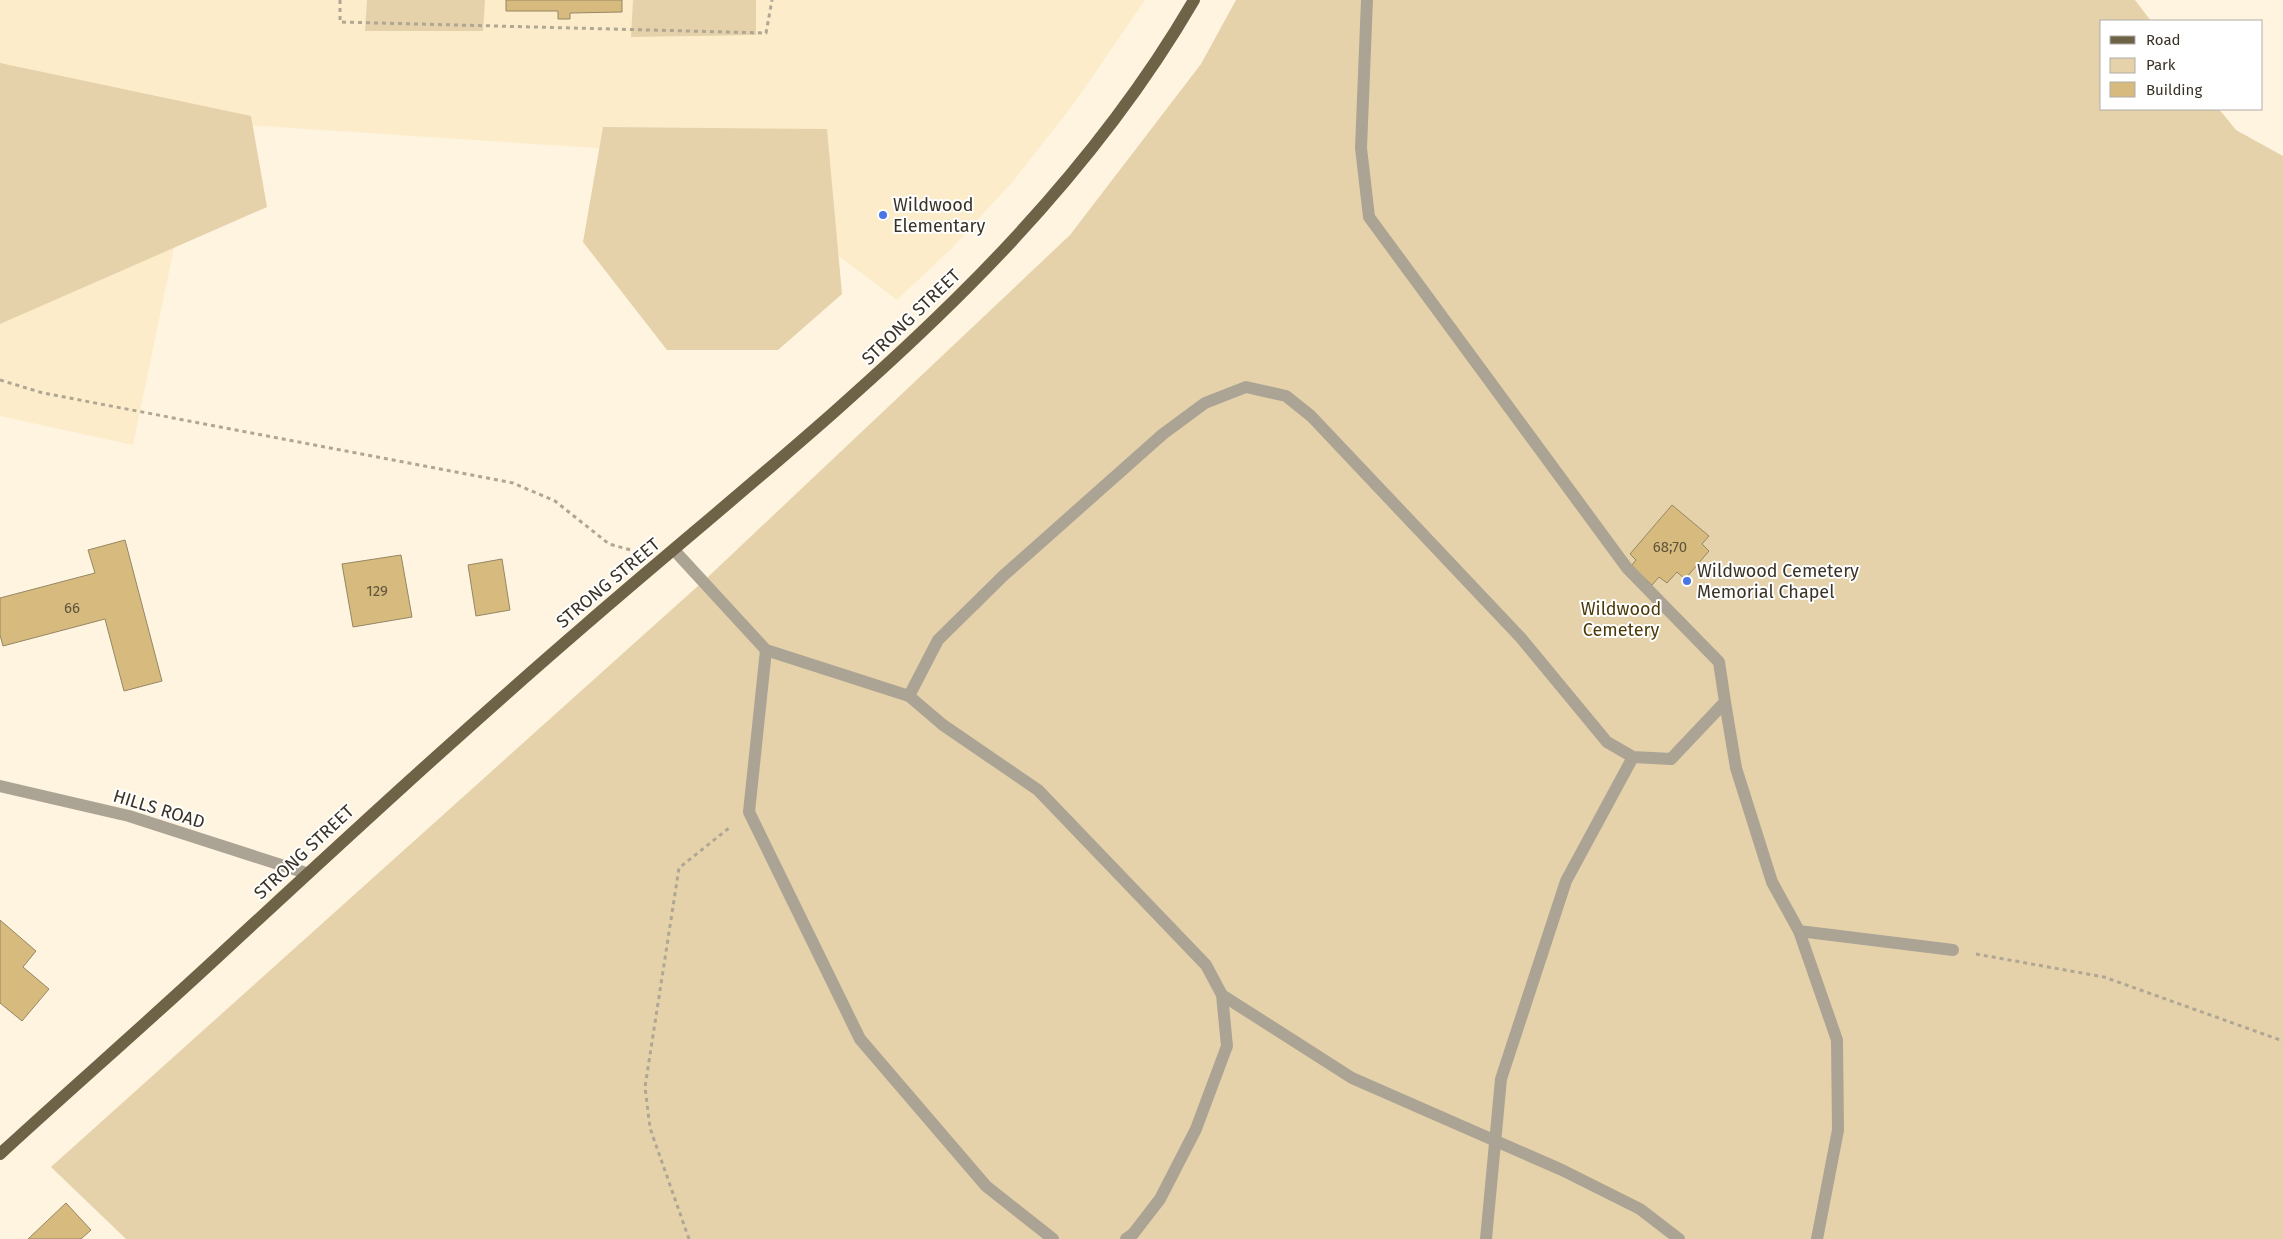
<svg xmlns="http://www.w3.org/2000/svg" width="2283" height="1239" viewBox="0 0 2283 1239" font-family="'Fira Sans',sans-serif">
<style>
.built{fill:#fcecca}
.green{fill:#e5d2ab}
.building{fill:#d7ba7e;stroke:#958665}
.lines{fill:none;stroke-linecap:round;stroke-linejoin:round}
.path{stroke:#afa694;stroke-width:3;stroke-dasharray:4 4;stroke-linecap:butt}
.minor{stroke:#aba495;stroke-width:12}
.major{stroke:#6e6247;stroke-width:12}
.poi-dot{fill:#4975e7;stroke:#fff;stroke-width:2}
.labels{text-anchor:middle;stroke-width:4;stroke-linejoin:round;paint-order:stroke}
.number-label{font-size:15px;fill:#60543b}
.poi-label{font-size:18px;fill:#393225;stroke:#fff;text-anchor:start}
.street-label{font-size:18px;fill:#393225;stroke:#fff}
.park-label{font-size:18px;fill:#4d3907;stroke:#fff}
</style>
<rect width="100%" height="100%" fill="#fef4df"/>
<!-- built -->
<path class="built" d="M0 0H1145L1075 102 1014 180 951 249 897 300 705 155 200 122 133 445 0 416Z"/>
<!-- green -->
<path class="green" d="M367 0H485L483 31H365Z
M633 0H756V35L631 37Z
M1236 0H2135L2151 21H2102V109H2219L2236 130 2283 156V1239H126L51 1167 708 577 1070 235 1201 64Z
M0 63 251 116 267 207 0 324Z
M603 127 827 129 842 294 778 350H667L583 242Z"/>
<!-- building -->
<path class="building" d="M506 0H622V12L570 13V19H558V11H506Z
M1672 505 1709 536 1702 544 1709 551 1685 579 1677 572 1667 583 1659 577 1652 585 1631 566 1636 560 1630 554Z
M125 540 162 681 124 691 105 619 3 646 0 635V598L95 573 88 550Z
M401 555 412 617 353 627 342 564Z
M502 559 510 610 476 616 468 565Z
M0 920 36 951 23 967 49 989 22 1021 0 1003Z
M66 1203 91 1230 81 1239H28Z"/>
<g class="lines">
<!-- path -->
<path class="path" d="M340 0V22L766 33 772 0
M0 380 43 393 513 483 555 501 609 544 631 550
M1976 954 2104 977 2283 1041
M689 1239 650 1128 645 1087 679 868 729 828"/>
<!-- minor -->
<path class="minor" d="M674 550 766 650
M909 696 766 650 749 812 860 1039 986 1186 1053 1239
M1725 702 1736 768 1772 882 1799 931 1953 950
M0 786 129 816 306 873
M1799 931 1837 1040 1838 1130 1817 1239
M1222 995 1352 1078 1562 1170 1640 1209 1679 1239
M1126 1239 1133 1234 1160 1199 1196 1129 1227 1046 1222 995 1206 965 1038 790 943 725 909 696 938 640 1003 576 1163 434 1205 403 1246 387 1286 396 1311 416 1521 638 1607 742 1633 757 1671 759 1725 702 1719 662 1627 568 1369 217 1361 148 1367 0
M1486 1239 1501 1079 1566 881 1633 757"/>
<!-- major -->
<path class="major" d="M0 1154C74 1086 150 1020 223 952 342 842 461 732 584 626 804 435 1045 257 1194 0"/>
</g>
<!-- markers -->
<g class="poi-dot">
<circle cx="883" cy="215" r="5"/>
<circle cx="1687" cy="581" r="5"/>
</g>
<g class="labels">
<!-- number labels -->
<g class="number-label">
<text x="1670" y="552">68;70</text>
<text x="377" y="596">129</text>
<text x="72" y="613">66</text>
</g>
<!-- poi labels -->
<g class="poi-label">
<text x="893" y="211">Wildwood<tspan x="893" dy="21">Elementary</tspan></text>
<text x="1697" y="577">Wildwood Cemetery<tspan x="1697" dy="21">Memorial Chapel</tspan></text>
</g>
<!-- street labels -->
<g class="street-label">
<text transform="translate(911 317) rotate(-44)" y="6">STRONG STREET</text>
<text transform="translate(608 583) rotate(-40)" y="6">STRONG STREET</text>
<text transform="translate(159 809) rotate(17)" y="6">HILLS ROAD</text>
<text transform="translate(304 852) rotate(-43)" y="6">STRONG STREET</text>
</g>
<!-- park labels -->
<g class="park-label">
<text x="1621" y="615">Wildwood<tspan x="1621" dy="21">Cemetery</tspan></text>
</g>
</g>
<!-- legend -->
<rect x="2100" y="20" width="162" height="90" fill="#ffffff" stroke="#b0ada8"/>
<rect x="2110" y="36" width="25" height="8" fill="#6e6247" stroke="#b0ada8"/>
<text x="2146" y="45" font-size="15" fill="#393225">Road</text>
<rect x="2110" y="58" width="25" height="15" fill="#e5d2ab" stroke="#b0ada8"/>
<text x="2146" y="70" font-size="15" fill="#393225">Park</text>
<rect x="2110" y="82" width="25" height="15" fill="#d7ba7e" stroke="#b0ada8"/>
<text x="2146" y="95" font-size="15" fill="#393225">Building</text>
</svg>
